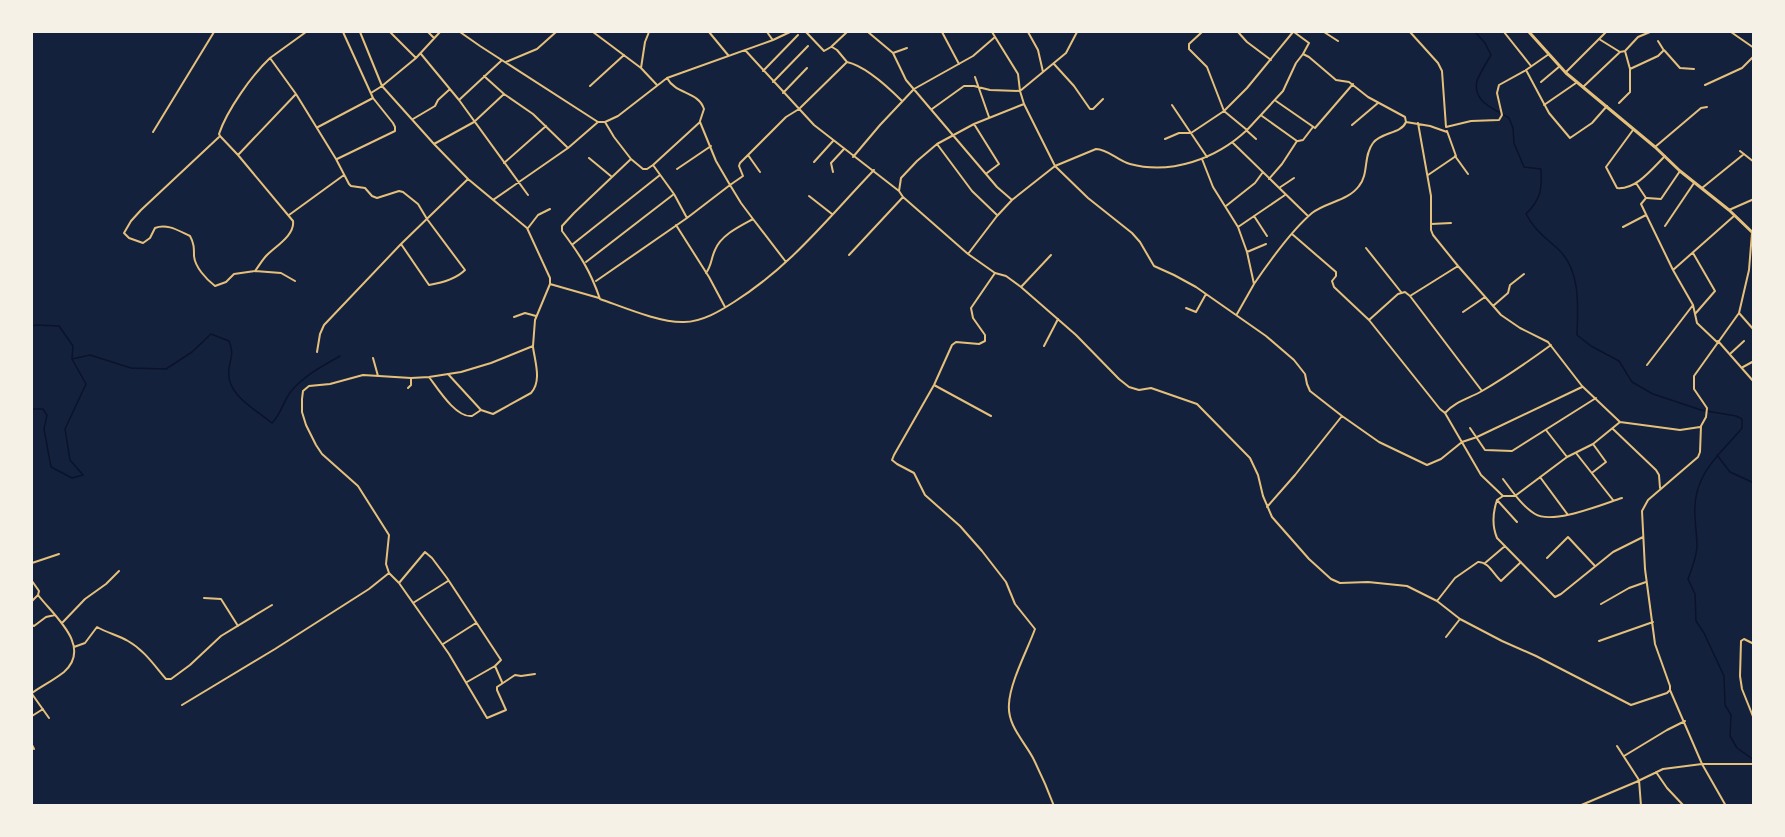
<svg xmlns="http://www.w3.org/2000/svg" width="1785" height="837" viewBox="0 0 1785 837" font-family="'Fira Sans',sans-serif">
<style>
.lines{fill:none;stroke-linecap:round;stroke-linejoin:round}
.stream{stroke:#0b132b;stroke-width:1.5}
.minor{stroke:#e5c07b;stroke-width:2}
.tertiary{stroke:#e5c07b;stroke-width:2}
.primary{stroke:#e5c07b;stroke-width:3}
</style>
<rect width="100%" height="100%" fill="#14213d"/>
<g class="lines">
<!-- stream -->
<path class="stream" d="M1475 32 1485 43 1491 55C1488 60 1478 77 1477 81 1472 102 1495 109 1509 118L1513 128 1514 143 1524 167 1541 169C1542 190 1541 199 1526 214 1536 232 1544 236 1558 249 1581 270 1578 307 1577 335L1591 346 1619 361 1632 382 1653 394 1701 410 1736 416 1742 419V428C1726 448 1704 465 1697 492 1692 510 1697 529 1697 547 1696 559 1692 569 1688 579L1695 594 1696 621 1704 633 1724 676 1725 705 1731 715 1730 736 1737 748 1754 760
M32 326 36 325 59 326 73 346 72 358
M32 409H43L47 415 44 429 51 467 72 478 83 475 70 460 65 429 86 384 72 359 90 355 131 368 166 369 192 352 211 334 229 341C234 354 231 355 229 369 225 394 255 409 272 423 282 413 284 399 292 390 306 374 323 366 340 356
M1717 455 1730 472 1754 483"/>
<!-- minor -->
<path class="minor" d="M360 32 382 86 416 58
M390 32 416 58 440 32
M428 32 434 38
M460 32 480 46 598 122
M593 32 641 68
M649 32 645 42 641 68 657 85
M709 32 728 55
M767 32 772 39
M806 32 824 51 831 47 847 32
M868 32 893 53 906 80 997 187 1012 200
M942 32 959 64
M992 32 1018 74 1020 91 1024 104 1055 166 1096 149C1108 149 1118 161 1130 164 1171 175 1216 159 1247 130
M1028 32 1038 50 1043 72
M1238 32 1247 42 1271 60
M1293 32 1247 88 1224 111 1247 130 1283 91 1296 63 1303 54 1309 57 1336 80 1349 82 1368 97 1405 117 1406 122 1430 126 1447 132
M1294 32 1309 43 1303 54
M1324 32 1338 41
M1410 32 1438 63 1442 71 1446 127 1471 121 1499 120 1502 115 1497 93 1499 85 1526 70 1549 54
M1504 32 1531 66
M1731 32 1754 48
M1599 39 1620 52
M1658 41 1663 49
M832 47 837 50 847 62
M745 50 814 125 899 191 903 197 968 254 997 216 1012 200 1055 166 1088 198 1132 233 1140 242 1154 266 1174 275 1196 287 1266 336 1294 360 1305 374 1307 384 1310 391 1342 416
M1625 51 1638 37 1650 32
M893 53 907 48
M421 54 459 100 528 195
M270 58 306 32
M506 62 537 49 556 32
M1054 64 1074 86 1090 109H1093L1103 99
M1630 69 1658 56 1664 50 1680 68 1694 69
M1526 70 1549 113 1570 138 1592 123 1607 106
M763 71 798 35
M1566 72 1606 32
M484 76 504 94
M975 77 989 117
M667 78C676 95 698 91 704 109L700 121
M773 82 808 46
M1541 82 1560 66
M1705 85 1742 68 1754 56
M590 86 624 55
M1583 87 1620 52 1625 51 1630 69V92L1619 103
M783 93 807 68
M459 100 501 61
M1276 101 1315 128 1353 84
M1172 105 1207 157
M1544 105 1576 83
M932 109 964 86H974L990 90 1020 91 1066 53 1077 32
M1262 116 1297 141 1282 164 1269 179
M413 119 435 106 438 100 450 89
M598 122H605L618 116 667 78 773 40 790 32
M605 122 614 137 631 159 574 213 562 226V231C580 255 590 270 600 299 623 307 660 323 684 322 702 322 720 311 734 302 791 266 828 218 874 170
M1418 123 1431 196V230L1433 235 1458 266 1501 315 1520 328 1548 342 1582 386 1620 422 1593 444 1567 457 1515 496H1503L1497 500C1493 512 1492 526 1497 538L1555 597 1561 594 1613 552 1643 537
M974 124 999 164 987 173
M1352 125 1378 103
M318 127 373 98 343 32
M1246 130 1256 139
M1633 130 1606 167 1617 188C1636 190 1652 169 1665 156
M153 132 214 32
M219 137 141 210 131 221 124 233 129 238 143 243 150 238 155 228C167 223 179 231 190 236 194 243 194 248 194 256 195 267 206 279 215 286L226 282 234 274 255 271
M1165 139 1179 133H1191L1224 111 1207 67 1189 49V44L1202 32
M1298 141 1303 140 1313 127
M1233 143 1308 216
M434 144 474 122 504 94 533 114 568 148
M937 144 972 191 997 215
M1655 147 1701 108 1707 107
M1740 151 1754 162
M238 155 296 94 336 159 349 184 351 186 365 188 372 196 377 198 399 191 403 192 418 204 427 219 465 270C456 279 441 283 429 285L401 244
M748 155 760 172
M1455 156 1468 174
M853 157 880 125 914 89 973 56 995 37
M589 158 612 177
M337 159 395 131V127L393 123 373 98
M631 159 643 169H647L653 165 674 194 687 218 730 185 741 203 753 219
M1202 159 1213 187 1238 227 1247 252 1254 284 1237 314
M814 162 833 141
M504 163 546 126
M653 165 700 122 716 161 730 185 743 176 739 166 740 163 786 117 799 109 847 62C865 66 889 88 902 101
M677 169 711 146
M833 172 831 163 844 149
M1428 175 1456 156 1447 131
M468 179 527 228 550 278V284L535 320 533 346 491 363 461 372 429 377 411 378 363 375 330 384 309 386 303 391 302 399V412L306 425 316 445 322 454 358 486 389 535 386 564 389 573 399 583 449 654 487 718 506 710 497 690V687L515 675 521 676 535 674
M1636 183 1646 198 1641 204 1673 270 1693 305 1697 323 1717 342
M1279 188 1294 178
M1702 188 1744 154
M899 191 901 178 917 161 937 144 974 124 1024 104
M809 196 832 214
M1647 198 1661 199 1680 171
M493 200 568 148 598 122
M1226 206 1255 183 1263 172
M289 215 344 175
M1254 216 1267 236
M1431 224 1451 223
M676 225 709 277 725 307
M1665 226 1694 183
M1238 227 1285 195
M1623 227 1646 215
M528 228 538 215 550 209
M1292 234 1336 272V276L1332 281 1334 287 1369 320 1440 409 1445 413 1481 475 1503 496
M573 244 660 175
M1366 248 1401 292
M1247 252 1266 244
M1693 253 1715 291 1695 314
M968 254 995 273 1006 276 1021 287 1076 335 1119 379 1129 387 1139 390 1151 388 1197 404 1250 458 1258 475 1263 496 1272 517 1309 559 1331 579 1340 583 1368 582 1407 586 1437 601 1460 619 1502 641 1536 656 1631 705 1667 693 1670 690
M849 255 903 197
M586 262 674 194
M1673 270 1734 216
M706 273C712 265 711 258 715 250 721 235 740 226 753 219L786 262
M995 273 971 308 973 318 985 335V341L979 344 956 342 952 345 934 385 894 455 892 460 897 464 914 473 925 495 960 526 982 551 1006 582 1015 604 1035 629C1027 651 1010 682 1009 704 1007 725 1024 741 1033 758 1041 774 1048 790 1054 806
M295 281 281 273 255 271C259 266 262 260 267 255 276 246 295 235 293 221L238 155 220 136 219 134C227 110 252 75 270 58L296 94
M596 281 687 218
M550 284 599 298
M1254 284C1269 262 1292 230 1312 213 1326 202 1348 201 1359 186 1369 174 1363 156 1373 143 1381 132 1401 134 1406 122
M1021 287 1051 255
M1410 296 1458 266
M1493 306 1508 293 1510 285 1524 274
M1186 308 1196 312 1206 294
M1463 312 1485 297
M1739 313 1754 330
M514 317 525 313 536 316
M1369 320 1398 294 1405 292 1410 296 1482 391
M1718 341 1754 382
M1044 346 1058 319
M317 352 320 334 324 325 401 244 468 179 434 144 382 86 371 93
M1731 353 1744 341
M373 358 378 376
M1647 365 1693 305
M1743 367 1754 361
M448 374 481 410 493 414 531 393C542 381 535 362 533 347
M429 377C438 389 456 418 472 416L481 410
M934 385 991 416
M408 388 411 385V378
M1445 413C1454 402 1470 398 1482 391 1506 377 1529 361 1551 345
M1620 422 1680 430 1700 427
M1470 428 1485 450 1512 451 1596 398
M1613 429 1656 470 1659 475 1660 488
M1546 430 1567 457
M1576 453 1613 500
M1593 472 1606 462 1593 444
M1540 477 1568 515
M1503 479C1512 491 1522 506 1535 514 1553 525 1603 504 1622 498
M1497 500 1517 522
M1267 507 1295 475 1342 416 1379 442 1427 465 1441 459 1462 442 1477 437 1582 387
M1547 558 1568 537 1595 566
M32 563 59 554
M1485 563 1505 546
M32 581 39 591 38 595 32 601
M399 583 425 552 432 558 447 578 501 660 495 666 467 682
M204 598 221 599 238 626
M1437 601 1455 578 1478 562C1488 561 1494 575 1501 581L1521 562
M413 603 448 581
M1601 604 1629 588 1646 582
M62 623 85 599 106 584 119 571
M32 625 34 626 46 617 55 615
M1446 637 1460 619
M1599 641 1653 622
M443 644 476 623
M1754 644 1744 639 1741 641 1740 676 1742 689 1754 719
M74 647 85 643 97 627C107 633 118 635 128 641 144 650 154 665 166 679H171L190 665 221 636 272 605
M495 666 502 682
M32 693C42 686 54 680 64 672 93 646 53 615 38 595
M32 694 49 718
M182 705 275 649 369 589 389 573
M32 716 43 709
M32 745 34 749
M1617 746 1639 780 1641 806
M1624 756 1667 730 1685 721
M1656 772 1667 788 1684 806
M1579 806 1636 782 1663 769 1702 764 1670 690V686L1655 644 1645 569 1642 511 1648 500 1698 457 1700 452 1701 426 1706 417 1707 408 1694 389V376L1739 313 1749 270 1752 233
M1726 806 1702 764H1754"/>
<!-- tertiary -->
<path class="tertiary" d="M1729 210 1754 199"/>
<!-- primary -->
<path class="primary" d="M1529 32 1566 73 1655 147 1680 171 1729 210 1754 234"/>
</g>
<!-- border -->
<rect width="1785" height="837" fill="none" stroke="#f6f1e7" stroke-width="66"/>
</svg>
